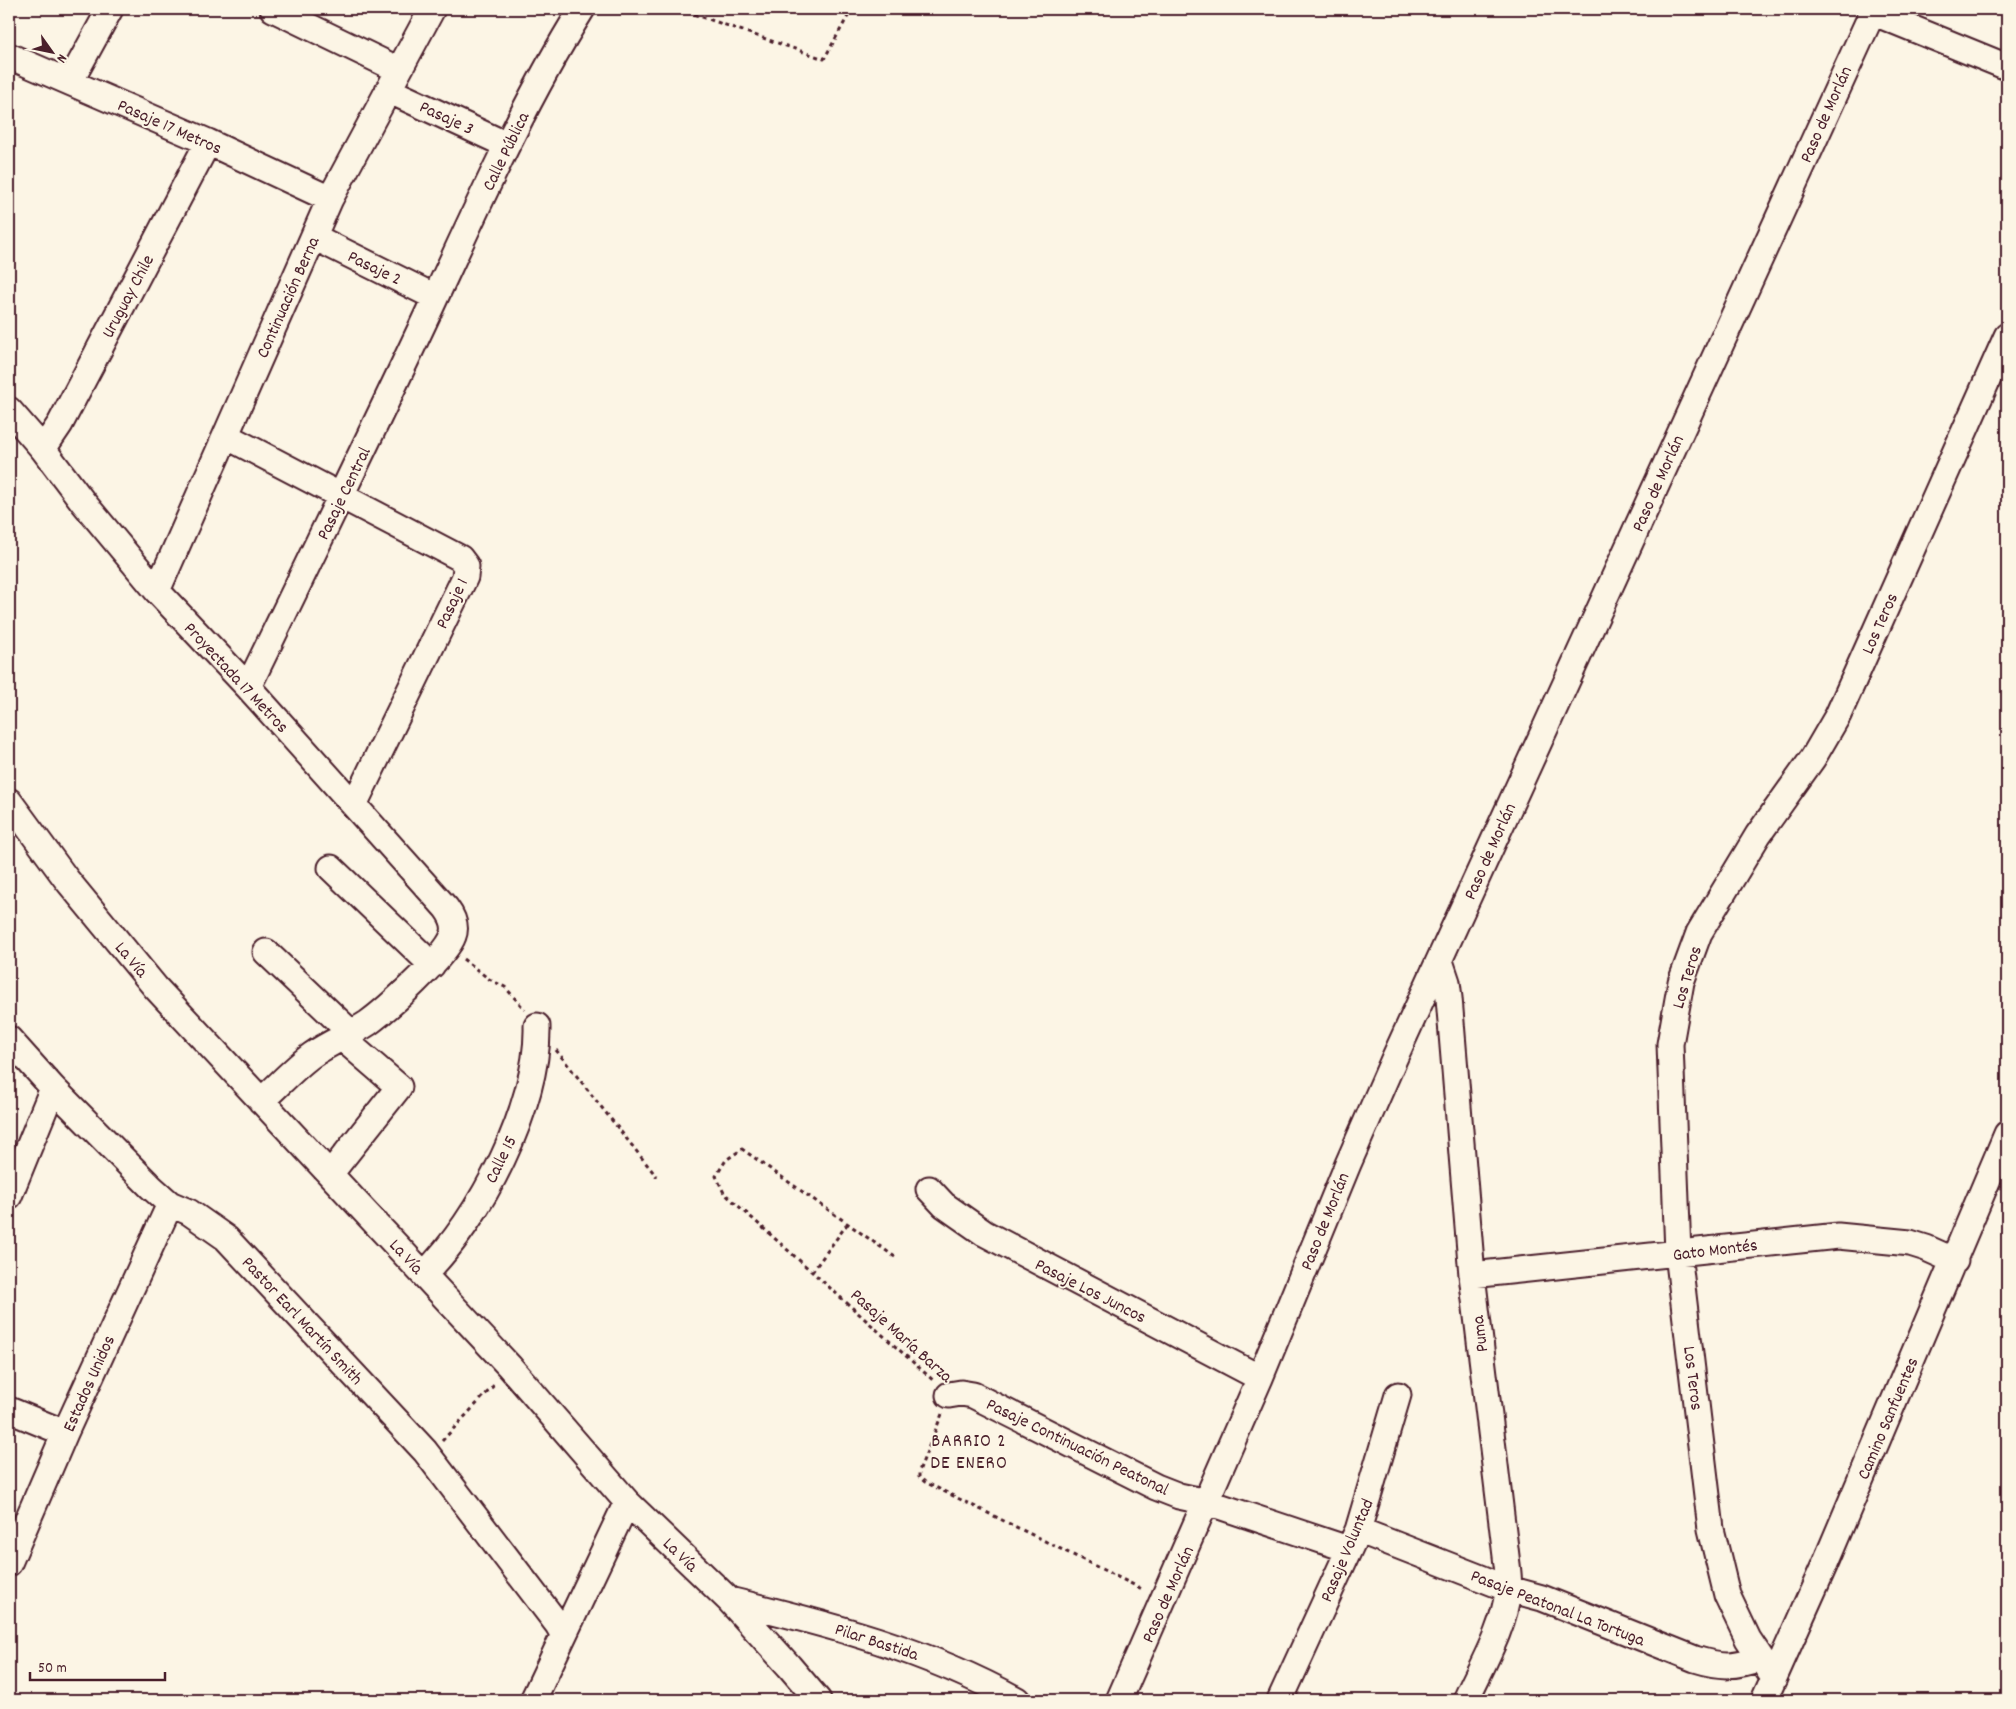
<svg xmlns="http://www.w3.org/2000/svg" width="2016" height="1709" viewBox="0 0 2016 1709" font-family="Dekko,sans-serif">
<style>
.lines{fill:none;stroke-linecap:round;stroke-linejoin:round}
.minor-casing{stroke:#4a1f2b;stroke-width:29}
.path{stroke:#4a1f2b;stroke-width:3;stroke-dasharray:4 4;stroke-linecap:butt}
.minor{stroke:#fcf5e5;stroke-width:25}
.labels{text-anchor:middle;stroke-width:4;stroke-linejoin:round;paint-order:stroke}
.street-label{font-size:18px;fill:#4a1f2b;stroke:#fcf5e5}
.neighbourhood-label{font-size:19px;letter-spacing:1px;fill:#4a1f2b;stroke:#fcf5e5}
</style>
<rect width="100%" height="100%" fill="#fcf5e5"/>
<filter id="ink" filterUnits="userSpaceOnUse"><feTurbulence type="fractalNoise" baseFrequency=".02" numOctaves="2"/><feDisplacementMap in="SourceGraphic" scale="10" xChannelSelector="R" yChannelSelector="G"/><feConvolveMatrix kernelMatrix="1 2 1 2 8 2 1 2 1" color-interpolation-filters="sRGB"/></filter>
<g filter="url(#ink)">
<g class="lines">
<defs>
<path id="minor" d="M273 9 399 70
M1872 12 2007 67
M9 56 208 142 330 199
M70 82 110 9
M388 90 507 145
M314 237 435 297
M9 410 43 449 83 502 157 591 248 687 446 908C452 916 457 926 453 936 447 955 386 1010 368 1023 350 1035 330 1042 312 1055 294 1068 278 1086 261 1101
M226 436 460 558 466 566 465 577 354 805
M43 449 60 424 208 142
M157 591 330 199 432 9
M248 687C309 562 370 437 429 311 477 208 522 105 582 9
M9 801 67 880 156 988 510 1367 627 1502 729 1600 789 1666 818 1700
M331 868 432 965
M266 952 350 1032
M1440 961 1447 982 1449 998 1472 1275 1506 1556C1507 1567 1510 1580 1508 1591 1504 1629 1481 1666 1466 1700
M9 1039 53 1088 151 1187 170 1204 189 1212 226 1238 425 1451 558 1625 563 1634
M330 1174 399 1087 341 1037
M929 1189 944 1205 984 1233 1260 1378
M9 1196 53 1088
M424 1274C480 1220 539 1105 537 1026
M1472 1275 1838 1236 1910 1243 1926 1248 1955 1261
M949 1395 961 1393 973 1395 1156 1487 1179 1496 1207 1502 1348 1549
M9 1410 65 1433
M1358 1530 1509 1589 1542 1598 1695 1659C1721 1667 1735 1667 1760 1658
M9 1563 65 1433 170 1204
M729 1600C829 1624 927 1650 1017 1700
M1774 1678 1748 1639 1727 1595 1711 1529 1678 1253 1670 1044 1681 982 1699 933 1758 835 1813 758 1838 715 2007 336
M533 1700 627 1502
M1119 1700 1260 1378 1348 1164 1394 1059 1874 9
M1280 1700 1358 1530 1398 1395
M1764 1700 1824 1566 2007 1134"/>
</defs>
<!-- minor casing -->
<use href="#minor" class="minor-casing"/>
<!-- path -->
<path class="path" d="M679 9 824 59 852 9
M463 959 489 979 505 987 525 1010
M556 1050 657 1177
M895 1257 742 1149 726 1160 716 1176 724 1193 934 1381
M812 1272 848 1223
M942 1414 919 1471V1477L925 1482 1144 1590
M442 1441 496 1383"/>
<!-- minor -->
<use href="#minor" class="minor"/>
</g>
</g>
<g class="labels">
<!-- street labels -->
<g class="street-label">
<text transform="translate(1825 114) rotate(-66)" y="6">Paso de Morlán</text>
<text transform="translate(447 117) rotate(25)" y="6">Pasaje 3</text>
<text transform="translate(170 126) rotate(24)" y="6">Pasaje 17 Metros</text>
<text transform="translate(505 151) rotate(-64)" y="6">Calle Pública</text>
<text transform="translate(375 267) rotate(26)" y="6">Pasaje 2</text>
<text transform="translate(127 296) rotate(-62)" y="6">Uruguay Chile</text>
<text transform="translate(287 297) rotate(-66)" y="6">Continuación Berna</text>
<text transform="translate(1657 483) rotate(-66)" y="6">Paso de Morlán</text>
<text transform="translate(343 493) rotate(-64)" y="6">Pasaje Central</text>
<text transform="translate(451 603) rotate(-65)" y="6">Pasaje 1</text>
<text transform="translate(1879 623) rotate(-66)" y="6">Los Teros</text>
<text transform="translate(237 677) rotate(47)" y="6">Proyectada 17 Metros</text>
<text transform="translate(1489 851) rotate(-66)" y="6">Paso de Morlán</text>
<text transform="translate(132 959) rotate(50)" y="6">La Vía</text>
<text transform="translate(1686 977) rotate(-73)" y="6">Los Teros</text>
<text transform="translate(500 1159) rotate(-64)" y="6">Calle 15</text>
<text transform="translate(1324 1221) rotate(-68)" y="6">Paso de Morlán</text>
<text transform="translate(1715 1249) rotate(-7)" y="6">Gato Montés</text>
<text transform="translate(407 1256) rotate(47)" y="6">La Vía</text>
<text transform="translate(1091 1290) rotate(27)" y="6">Pasaje Los Juncos</text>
<text transform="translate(303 1320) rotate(47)" y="6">Pastor Earl Martín Smith</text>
<text transform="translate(1479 1334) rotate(-97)" y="6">Puma</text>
<text transform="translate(902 1335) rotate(42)" y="6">Pasaje María Barza</text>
<text transform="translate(1694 1378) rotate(83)" y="6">Los Teros</text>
<text transform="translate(88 1383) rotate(-66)" y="6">Estados Unidos</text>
<text transform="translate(1887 1418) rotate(-67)" y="6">Camino Sanfuentes</text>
<text transform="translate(1078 1446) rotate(26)" y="6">Pasaje Continuación Peatonal</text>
<text transform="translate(1346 1550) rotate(-67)" y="6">Pasaje Voluntad</text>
<text transform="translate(681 1554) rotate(44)" y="6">La Vía</text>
<text transform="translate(1167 1594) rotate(-66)" y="6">Paso de Morlán</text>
<text transform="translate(1558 1607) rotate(21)" y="6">Pasaje Peatonal La Tortuga</text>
<text transform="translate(877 1641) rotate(18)" y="6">Pilar Bastida</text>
</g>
<!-- neighbourhood labels -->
<g class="neighbourhood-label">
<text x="969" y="1446">BARRIO 2<tspan x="969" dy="22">DE ENERO</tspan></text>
</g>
</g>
<!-- margin -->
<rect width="2016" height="1709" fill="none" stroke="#fcf5e5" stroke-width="30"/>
<rect x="15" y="15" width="1986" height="1679" fill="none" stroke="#4a1f2b" stroke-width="2" filter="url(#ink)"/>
<!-- north arrow -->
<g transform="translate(52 52) rotate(123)" stroke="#fcf5e5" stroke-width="4" paint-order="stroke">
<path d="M0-4L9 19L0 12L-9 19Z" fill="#4a1f2b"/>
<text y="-8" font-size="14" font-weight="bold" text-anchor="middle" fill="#4a1f2b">N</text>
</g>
<!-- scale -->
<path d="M30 1672v8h135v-8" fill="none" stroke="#4a1f2b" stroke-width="2.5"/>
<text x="38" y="1672" font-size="15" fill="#4a1f2b" stroke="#fcf5e5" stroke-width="4" paint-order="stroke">50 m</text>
</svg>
